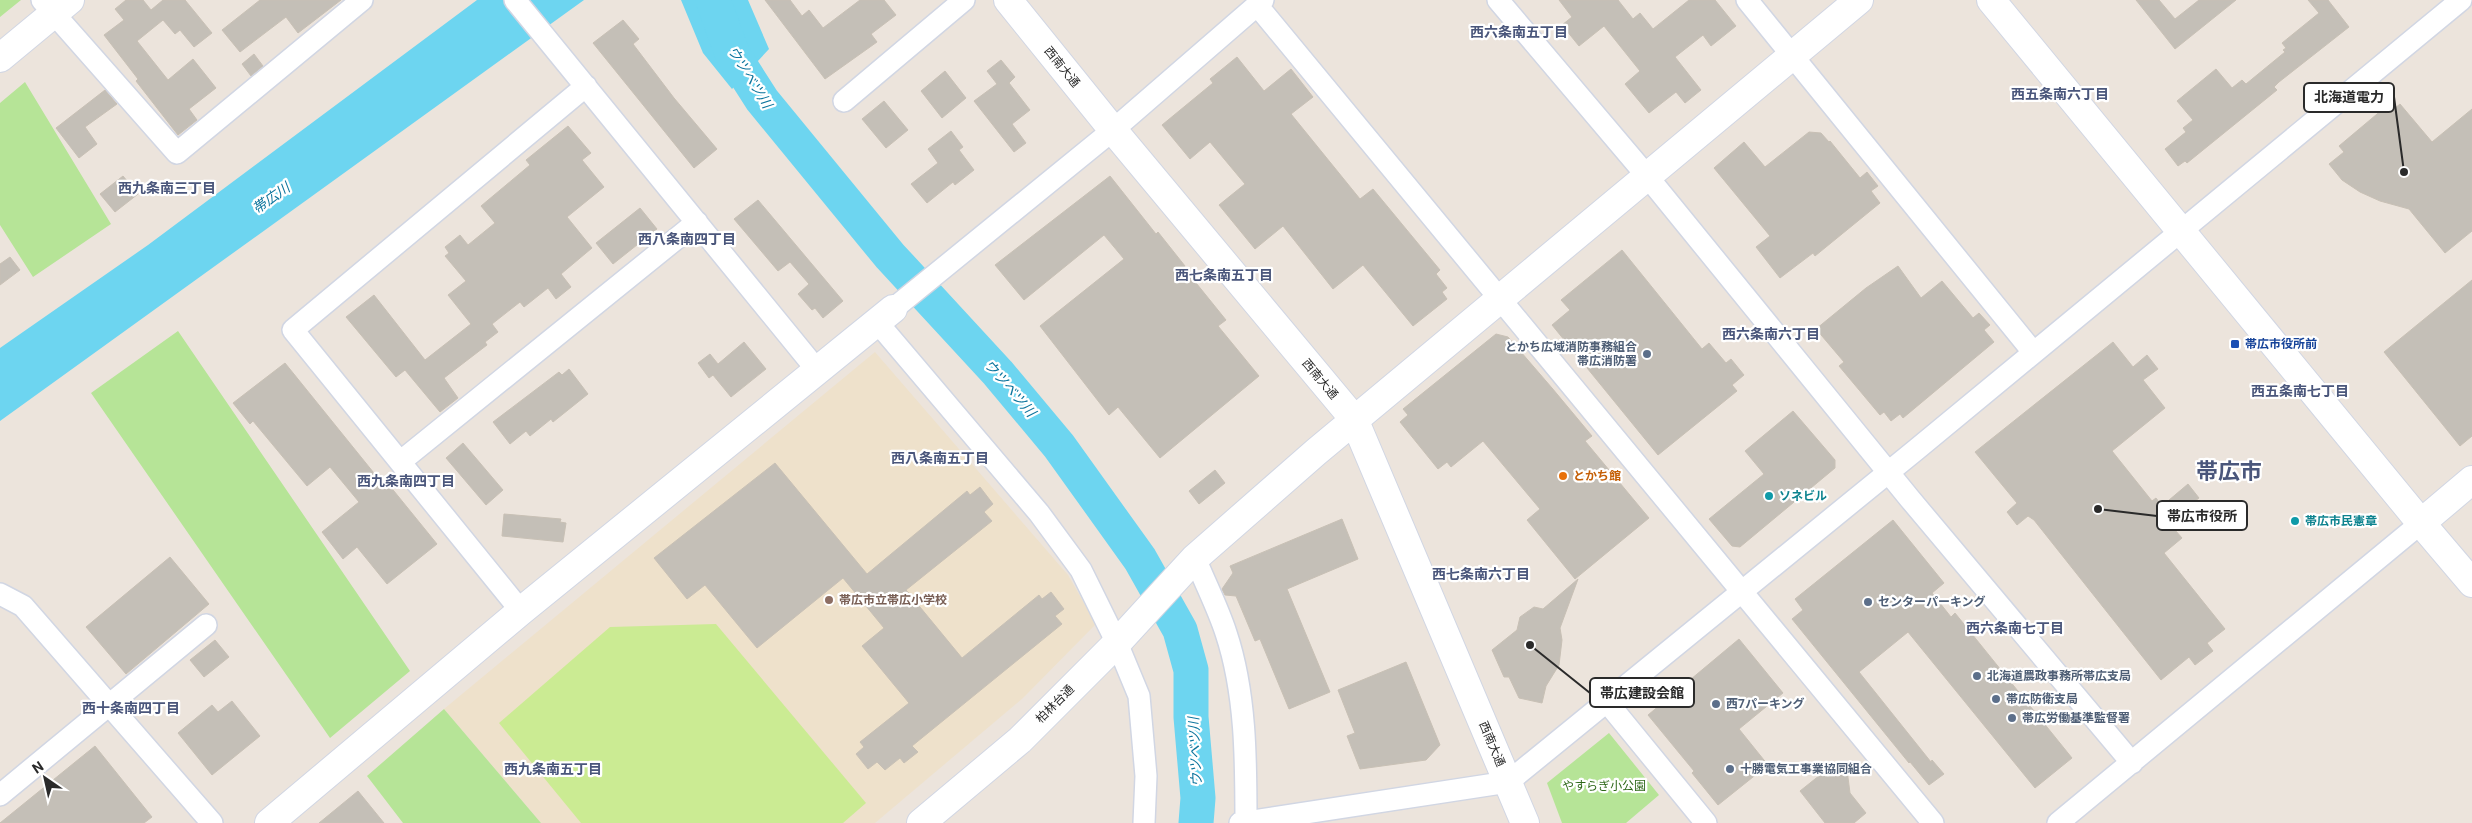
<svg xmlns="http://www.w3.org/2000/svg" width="2472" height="823" viewBox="0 0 2472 823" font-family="Roboto,'Noto Sans JP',sans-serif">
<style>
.education{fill:#eee1cb}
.green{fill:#b6e497}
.pitch{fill:#cbeb93}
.water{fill:#6dd5f0}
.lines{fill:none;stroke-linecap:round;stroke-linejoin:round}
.river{stroke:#6dd5f0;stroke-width:35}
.building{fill:#c4bfb7;stroke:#c8c0b5}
.minor-casing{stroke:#d1d6e3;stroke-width:24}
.tertiary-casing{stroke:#d1d6e3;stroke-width:30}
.secondary-casing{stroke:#d1d6e3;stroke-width:30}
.minor{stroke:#fff;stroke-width:21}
.tertiary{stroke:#fff;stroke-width:28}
.secondary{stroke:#fff;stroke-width:28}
.transit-dot{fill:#1a4fb4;stroke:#fff;stroke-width:2}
.service-dot{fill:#5c6f8a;stroke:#fff;stroke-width:2}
.food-dot{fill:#e8710a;stroke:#fff;stroke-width:2}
.culture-dot{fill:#0f9aa8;stroke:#fff;stroke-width:2}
.education-dot{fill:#8d6e63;stroke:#fff;stroke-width:2}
.labels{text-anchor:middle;stroke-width:4.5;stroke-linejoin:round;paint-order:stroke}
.street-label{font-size:12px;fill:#2a2a2a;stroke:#fff}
.transit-label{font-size:12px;font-weight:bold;fill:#164399;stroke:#fff;text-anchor:start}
.service-label{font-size:12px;font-weight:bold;fill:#4e5e75;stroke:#fff;text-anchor:start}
.food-label{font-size:12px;font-weight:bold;fill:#c56008;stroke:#fff;text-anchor:start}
.culture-label{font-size:12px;font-weight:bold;fill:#0d838f;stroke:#fff;text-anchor:start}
.education-label{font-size:12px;font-weight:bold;fill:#785e54;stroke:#fff;text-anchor:start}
.park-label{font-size:12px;fill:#2e6819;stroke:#fff}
.neighbourhood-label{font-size:14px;font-weight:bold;fill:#4a567b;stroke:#fff}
.water-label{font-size:14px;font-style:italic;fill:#0c749c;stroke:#fff}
.town-label{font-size:22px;font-weight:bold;fill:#4a567b;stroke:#fff}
.leader{fill:none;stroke:#2a2a2a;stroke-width:2}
.callout-dot{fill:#2a2a2a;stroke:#fff;stroke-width:2}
.callout{fill:#fff;stroke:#2a2a2a;stroke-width:2}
.callout-label{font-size:14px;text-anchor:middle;font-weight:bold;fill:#2a2a2a}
</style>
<rect width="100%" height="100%" fill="#ece4dc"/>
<!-- education -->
<path class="education" d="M875 352 1068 575 1096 624 1023 698 875 823H541L444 709Z"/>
<!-- green -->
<path class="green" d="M0 0H21L0 17Z
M25 82 111 224 33 277 0 225V103Z
M178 331 410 671 330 738 91 393Z
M444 709 541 823H403L367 776Z
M1609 733 1659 795 1626 823H1562L1547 783Z"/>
<!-- pitch -->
<path class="pitch" d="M716 624 866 803 843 823H581L499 723 610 627Z"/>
<!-- water -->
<path class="water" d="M477 0H584L0 421V348L148 245Z
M681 0H748L769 49 732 89 703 53Z"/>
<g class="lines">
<!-- river -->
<path class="river" d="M713 0 732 53 762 100 890 256 998 373 1059 446 1140 559 1180 630 1191 670V717L1198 798 1196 823"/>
</g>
<!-- building -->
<path class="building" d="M126 0H143L151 10 163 0H185L212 33 194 47 180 30 175 34 163 20 137 41 168 80 193 59 216 88 189 109 197 120 178 135 136 81 138 79 104 35 124 20 115 9Z
M260 0H341L298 33 286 17 240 52 222 30Z
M765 0H790L802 16 809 10 823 28 860 0H884L896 15 871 34 877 42 825 79Z
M1559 0H1618L1633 19 1640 13 1653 29 1689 0H1715L1736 26 1711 46 1703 35 1675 57 1701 90 1685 103 1676 92 1649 113 1625 84 1640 71 1604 26 1579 46 1562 25 1572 17Z
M2136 0H2159L2175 19 2199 0H2236L2175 49Z
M2308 0H2328L2349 27 2279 82 2274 87 2277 90 2224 133 2187 163 2185 161 2178 166 2165 149 2186 132 2183 128 2193 120 2177 101 2216 69 2232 88 2242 80 2246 84 2285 52 2283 50 2286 48 2282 43 2319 13Z
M623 20 639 39 633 44 674 98 717 149 694 168 593 43Z
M254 54 263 66 251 76 242 64Z
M1237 57 1264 91 1291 69 1313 97 1291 114 1360 199 1373 189 1440 270 1436 274 1447 288 1442 292 1447 299 1413 326 1363 265 1333 289 1283 226 1255 249 1219 205 1245 184 1210 142 1190 159 1162 125 1213 83 1210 79Z
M1001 60 1015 77 1009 83 1030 110 1012 124 1026 143 1014 152 974 101 997 84 987 71Z
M945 71 966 98 942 118 921 91Z
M105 90 117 104 85 127 97 144 79 158 56 128Z
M884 101 908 130 886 148 862 119Z
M2400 104 2432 142 2472 109V231L2445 253 2409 209 2380 201 2360 192 2342 180 2329 164 2344 152 2339 146 2383 109 2388 114Z
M568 126 591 153 582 160 604 187 567 217 592 248 561 274 571 287 556 299 548 288 524 307 520 302 492 324 498 332 485 342 487 345 444 378 458 398 440 412 405 370 396 377 346 317 374 295 425 360 471 324 448 295 466 281 445 256 449 253 445 247 460 235 468 245 495 223 481 206 530 165 526 160Z
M951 131 963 147 959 150 974 170 955 185 953 182 927 203 911 184 938 163 928 149Z
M1809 132 1821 133 1829 142 1830 141 1860 178 1867 172 1878 186 1871 191 1880 203 1815 256 1813 253 1780 278 1756 247 1770 236 1714 168 1744 142 1765 167Z
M123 176 138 194 115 212 100 194Z
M1110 176 1156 234 1158 232 1185 266 1184 268 1226 320 1218 326 1259 376 1160 458 1118 407 1109 415 1040 326 1124 259 1104 235 1024 300 995 265Z
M758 200 843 301 823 318 815 308 812 310 798 294 809 284 790 262 778 271 734 219Z
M640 208 657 229 613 264 596 243Z
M1622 250 1702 349 1709 343 1726 363 1731 359 1744 375 1732 385 1737 391 1658 455 1552 325 1570 310 1561 300Z
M10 257 20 270 0 285V264Z
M1898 266 1921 298 1942 281 1973 318 1979 313 1990 325 1984 330 1994 342 1903 418 1900 414 1891 421 1884 412 1880 415 1839 366 1844 362 1816 329 1866 288Z
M2472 280V436L2460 446 2384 352Z
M1496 334 1508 337 1552 388 1592 436 1585 441 1649 518 1575 579 1527 520 1540 509 1483 441 1451 467 1447 462 1438 469 1400 422 1408 415 1403 409Z
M744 342 766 369 731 397 713 375 709 378 698 363 710 354 718 364Z
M2113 342 2133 367 2147 355 2158 369 2143 380 2165 408 2112 451 2152 501 2156 498 2162 506 2188 484 2199 498 2174 518 2180 526 2175 530 2182 538 2164 553 2225 629 2207 643 2213 651 2195 665 2189 657 2161 680 2034 520 2028 516 2017 525 2007 512 2017 503 1975 452Z
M285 363 382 483 385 480 437 544 387 584 357 547 343 559 322 532 359 502 330 467 307 486 253 421 250 424 233 403Z
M569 369 588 394 553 422 551 419 530 436 526 431 510 444 493 422 559 372 562 375Z
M1793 411 1835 460V468L1740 547 1732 546 1709 519 1764 474 1745 451Z
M463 443 503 490 486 505 446 458Z
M775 463 867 574 967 491 970 495 980 487 993 504 984 512 992 521 906 590 962 658 1039 595 1042 599 1051 592 1064 609 1055 616 1062 624 912 746 918 752 904 763 900 758 885 770 877 762 868 769 856 754 864 747 860 742 909 703 862 646 884 628 843 578 757 648 705 585 687 599 654 558Z
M1215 470 1225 483 1199 504 1189 491Z
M504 514 561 519 560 522 566 523 563 542 502 536Z
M1342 519 1358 559 1287 589 1330 692 1289 709 1260 639 1255 641 1236 596 1225 595 1222 589 1233 573 1230 566Z
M1893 520 1944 583 1932 593 1951 617 1955 613 2072 758 2035 788 1908 632 1859 672 1931 762 1932 760 1944 774 1929 785 1910 762 1909 763 1792 619 1803 610 1795 599Z
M170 557 209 604 126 674 86 627Z
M1578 579 1560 628 1562 640 1559 665 1546 686 1542 703 1519 698 1509 677H1504L1492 650 1517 630 1520 617 1534 607 1543 609Z
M1739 639 1783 693 1739 729 1768 765 1718 805 1692 773 1694 771 1648 715Z
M215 640 229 657 204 677 190 660Z
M1406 662 1440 745 1426 760 1360 769 1347 736 1355 733 1338 690Z
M232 701 260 736 212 775 178 733 212 705 218 712Z
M95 746 152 817 144 823H0Z
M1846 762 1850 793 1866 813 1854 823H1825L1800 791 1830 767 1833 772Z
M358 791 384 823H319Z"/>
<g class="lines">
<defs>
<path id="minor" d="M42 0 177 153 362 0
M515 0 817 370
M1498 0 1647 176 1910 499 2132 763
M1747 0 2033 352
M1257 5 1933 823
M844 101 964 0
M893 309 1113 130 1263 0
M877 322 1039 513 1081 570 1117 643 1139 696 1146 776 1144 823
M400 462 697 222
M1195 558C1205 583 1218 608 1226 633 1246 693 1246 760 1246 823
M0 594 23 606 212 823
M521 611 293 330 586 86
M1607 702 1706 823
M0 795 206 625
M1240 823 1508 782 1917 449 2461 0
M2058 823 2421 523"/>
<path id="tertiary" d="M1008 0 1113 130 1354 419 1525 823
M1991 0 2421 523
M0 58 70 0
M269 823 521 611 893 309
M921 823 1020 740 1117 643 1195 558 1316 452 1859 0"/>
<path id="secondary" d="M2472 480 2421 523 2472 583"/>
</defs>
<!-- minor casing -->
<use href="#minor" class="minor-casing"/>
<!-- tertiary casing -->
<use href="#tertiary" class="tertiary-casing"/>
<!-- secondary casing -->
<use href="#secondary" class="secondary-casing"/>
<!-- minor -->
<use href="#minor" class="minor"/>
<!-- tertiary -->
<use href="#tertiary" class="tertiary"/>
<!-- secondary -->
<use href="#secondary" class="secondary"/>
</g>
<!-- markers -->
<rect class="transit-dot" x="2230" y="339" width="10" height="10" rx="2.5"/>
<g class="service-dot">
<circle cx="1647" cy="354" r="5"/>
<circle cx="1868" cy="602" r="5"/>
<circle cx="1977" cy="676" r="5"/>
<circle cx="1996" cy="699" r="5"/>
<circle cx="1716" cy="704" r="5"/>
<circle cx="2012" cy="718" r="5"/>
<circle cx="1730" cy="769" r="5"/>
</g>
<circle class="food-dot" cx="1563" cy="476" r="5"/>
<g class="culture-dot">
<circle cx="1769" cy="496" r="5"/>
<circle cx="2295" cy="521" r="5"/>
</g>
<circle class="education-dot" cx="829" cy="600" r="5"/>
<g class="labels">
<!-- street labels -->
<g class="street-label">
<text transform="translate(1062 67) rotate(51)" y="4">西南大通</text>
<text transform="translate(1320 379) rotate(50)" y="4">西南大通</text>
<text transform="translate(1055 704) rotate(-45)" y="4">柏林台通</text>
<text transform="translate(1492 744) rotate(67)" y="4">西南大通</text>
</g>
<!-- transit labels -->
<g class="transit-label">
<text x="2245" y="348">帯広市役所前</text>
</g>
<!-- service labels -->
<g class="service-label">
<text x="1637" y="351" text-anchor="end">とかち広域消防事務組合<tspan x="1637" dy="14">帯広消防署</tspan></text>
<text x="1878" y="606">センターパーキング</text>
<text x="1987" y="680">北海道農政事務所帯広支局</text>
<text x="2006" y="703">帯広防衛支局</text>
<text x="1726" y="708">西7パーキング</text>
<text x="2022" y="722">帯広労働基準監督署</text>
<text x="1740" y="773">十勝電気工事業協同組合</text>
</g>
<!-- food labels -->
<g class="food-label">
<text x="1573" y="480">とかち館</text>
</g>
<!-- culture labels -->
<g class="culture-label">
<text x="1779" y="500">ソネビル</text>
<text x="2305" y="525">帯広市民憲章</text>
</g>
<!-- education labels -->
<g class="education-label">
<text x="839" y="604">帯広市立帯広小学校</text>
</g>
<!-- park labels -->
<g class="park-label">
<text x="1604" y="790">やすらぎ小公園</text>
</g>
<!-- neighbourhood labels -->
<g class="neighbourhood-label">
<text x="1519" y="37">西六条南五丁目</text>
<text x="2060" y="99">西五条南六丁目</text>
<text x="167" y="193">西九条南三丁目</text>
<text x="687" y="244">西八条南四丁目</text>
<text x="1224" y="280">西七条南五丁目</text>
<text x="1771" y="339">西六条南六丁目</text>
<text x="2300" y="396">西五条南七丁目</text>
<text x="940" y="463">西八条南五丁目</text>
<text x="406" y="486">西九条南四丁目</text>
<text x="1481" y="579">西七条南六丁目</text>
<text x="2015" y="633">西六条南七丁目</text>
<text x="131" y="713">西十条南四丁目</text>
<text x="553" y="774">西九条南五丁目</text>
</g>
<!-- water labels -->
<g class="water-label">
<text transform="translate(750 77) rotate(58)" y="5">ウツベツ川</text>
<text transform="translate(271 198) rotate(-35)" y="5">帯広川</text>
<text transform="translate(1010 388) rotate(49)" y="5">ウツベツ川</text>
<text transform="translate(1195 752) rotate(-93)" y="5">ウツベツ川</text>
</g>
<!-- town labels -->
<g class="town-label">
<text x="2229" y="479">帯広市</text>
</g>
</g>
<!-- callouts -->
<path class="leader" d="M2404 172L2394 97M2098 509L2157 516M1530 645L1590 693"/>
<g class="callout-dot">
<circle cx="2404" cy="172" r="5"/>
<circle cx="2098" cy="509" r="5"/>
<circle cx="1530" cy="645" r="5"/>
</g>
<g class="callout">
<rect x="2304" y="83" width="90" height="29" rx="5"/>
<rect x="2157" y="501" width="90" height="29" rx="5"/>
<rect x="1590" y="678" width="104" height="29" rx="5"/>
</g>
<g class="callout-label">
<text x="2349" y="102">北海道電力</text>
<text x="2202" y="521">帯広市役所</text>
<text x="1642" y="698">帯広建設会館</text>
</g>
<!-- north arrow -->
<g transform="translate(45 778) rotate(326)" stroke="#ffffff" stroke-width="4" paint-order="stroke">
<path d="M0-4L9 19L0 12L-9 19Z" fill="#2a2a2a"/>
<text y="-8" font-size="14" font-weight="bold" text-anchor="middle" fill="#2a2a2a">N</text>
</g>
</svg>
